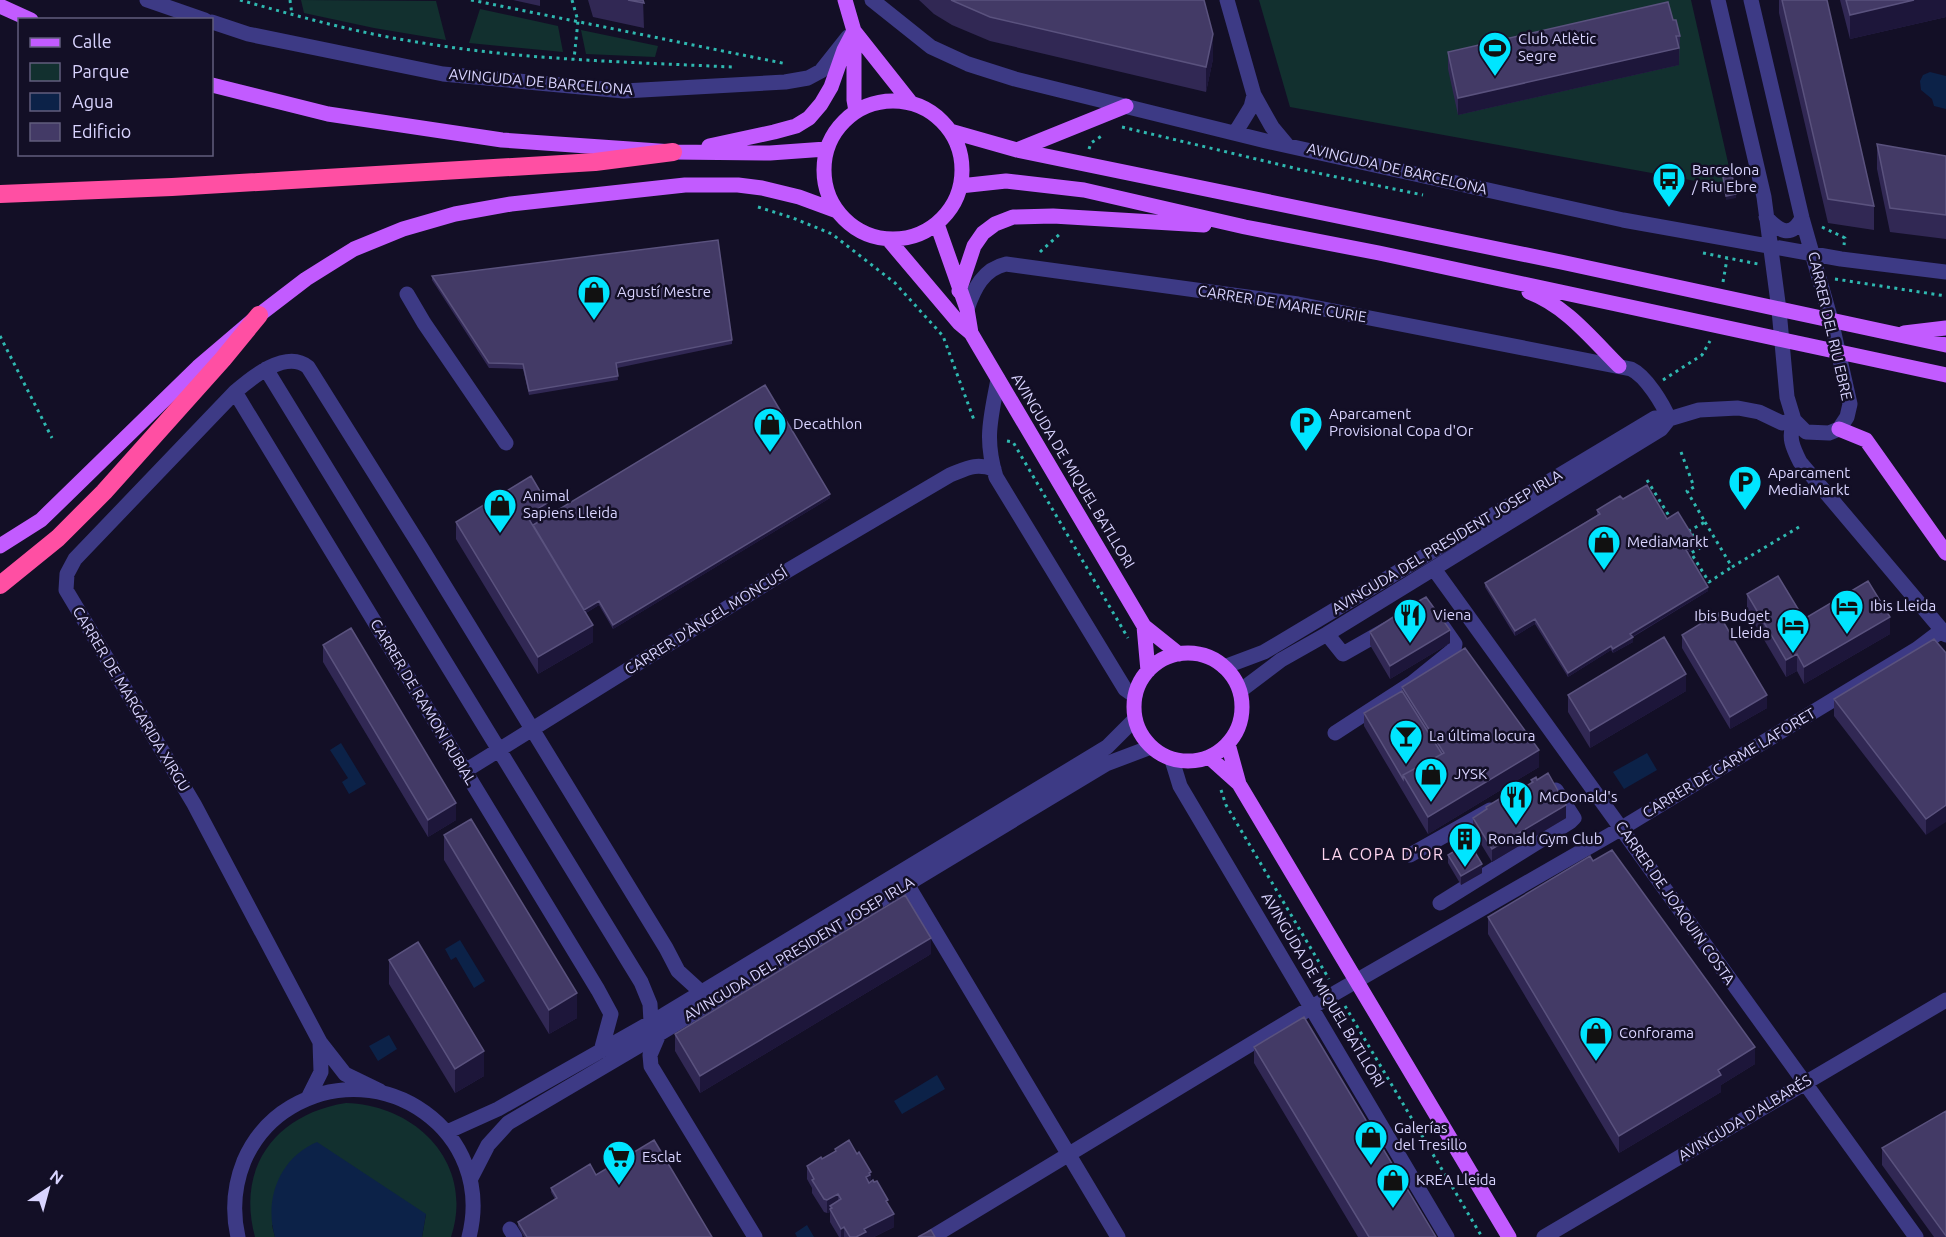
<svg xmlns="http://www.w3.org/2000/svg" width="1946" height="1237" viewBox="0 0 1946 1237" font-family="Ubuntu,sans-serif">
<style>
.green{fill:#12302f}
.water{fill:#0c2248}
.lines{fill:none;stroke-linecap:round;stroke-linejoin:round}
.path{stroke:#2fb8b0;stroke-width:3;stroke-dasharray:3 4.5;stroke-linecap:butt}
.minor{stroke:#3d3a85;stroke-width:15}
.major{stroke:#c25bff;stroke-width:15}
.highway{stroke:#ff4fa3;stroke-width:18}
.wall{fill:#312854}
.shaded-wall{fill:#1d163a}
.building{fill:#433a66;stroke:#5a527e;stroke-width:1.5}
.labels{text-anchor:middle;stroke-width:5;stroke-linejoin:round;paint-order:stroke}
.poi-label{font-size:15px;fill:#d9d4ff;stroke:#130f26;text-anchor:start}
.street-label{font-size:15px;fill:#d9d4ff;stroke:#130f26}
.neighbourhood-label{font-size:16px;letter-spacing:1.5px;fill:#ffd6f0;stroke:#130f26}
</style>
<rect width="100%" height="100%" fill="#130f26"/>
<!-- green -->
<path class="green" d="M301 0 436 1 446 40 374 28 304 13Z
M1259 0H1691L1732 180 1723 182V186L1290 107Z
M480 9 558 26 563 52 469 43Z
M581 30 658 46 655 57 586 54Z
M346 1103C417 1105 475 1164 451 1237H422L426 1214 272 1225 275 1237H255C236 1167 276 1114 346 1103Z"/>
<!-- water -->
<path class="water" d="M1930 72 1946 76V109L1934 106 1932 99 1921 90 1920 81 1923 75Z
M341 743 366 784 349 794 342 782 348 778 330 750Z
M1647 753 1657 770 1624 789 1613 772Z
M460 940 485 981 474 988 456 957 451 960 445 949Z
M389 1035 397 1049 378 1061 369 1046Z
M937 1075 945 1089 902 1114 894 1101Z
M317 1142 426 1214 422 1237H275C264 1200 279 1158 317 1142Z
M807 1225 814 1237H797L795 1233Z"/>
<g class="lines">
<!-- path -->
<path class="path" d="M240 0C300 17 362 34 423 43 525 60 629 62 732 67
M290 0 292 15
M471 0 787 64
M572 0 578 21 574 59
M1122 127 1298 169 1423 195
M1089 149 1091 143 1103 135
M758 207 793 218 832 234 895 283 943 336 974 420
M1822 227 1845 238 1844 245
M1040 252 1062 232
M1703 253 1758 264
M1835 279 1946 296
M1723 282 1727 259
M0 336 52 438
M1663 380 1702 355 1710 341
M1007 441 1013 442 1128 638
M1681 452 1694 487 1687 491 1705 522 1687 532
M1647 480 1671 519
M1705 522 1732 567 1799 527
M1692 534 1700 548 1691 553 1709 582 1732 567
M1221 790 1226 805 1329 979
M1345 1006 1482 1237"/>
<!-- minor -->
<path class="minor" d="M147 0 205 20
M872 0 931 47 968 64 1015 79 1266 141 1623 220 1841 259 1946 272
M1227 0 1254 95 1272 127 1287 145
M1718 0 1764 197 1779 310 1787 397 1794 420 1806 432 1829 433 1839 429 1847 417 1850 404 1831 320 1802 218 1751 0
M212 22 248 34 443 74 624 91 785 82 808 78 821 71 848 37
M1235 133 1251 107 1254 95
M1766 217C1779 231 1791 239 1802 218
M407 294 424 323 506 443
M967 309C974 289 983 269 1006 264L1298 304 1631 369C1646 376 1663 404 1669 419
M266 369 641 982 650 1004 651 1022
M998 379C991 418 984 438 996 477L1125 689 1135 696
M235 392 598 990 611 1014 601 1051
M1795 422C1787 436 1793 448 1800 462L1946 635
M1434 569 1916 1237
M1327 634 1343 654 1387 629
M1224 667 1264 652 1655 418 1669 419 1699 410 1738 408 1759 412 1782 423 1794 420
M1240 691 1281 660 1327 634 1661 429 1669 419
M1335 733 1412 683 1454 649 1455 644 1439 621
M1172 760 1180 786 1447 1237
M465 771 780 575 950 475C968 468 975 463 994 469
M1410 855 1490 810
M907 884 1118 1237
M1440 903 1570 822 1574 818 1556 790
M659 1034 650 1055 651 1066 755 1237
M380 1091 345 1074 320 1042 194 804 66 590 67 574 75 559 235 392C251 378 286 349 308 367L422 549 666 948 678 971 701 992
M309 1096 321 1072 320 1042
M447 1132 498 1109 664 1015 1107 747 1135 719
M471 1178 488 1145 508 1123 659 1034 1106 764 1151 747
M510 1229 515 1237
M238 1237C232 1211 234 1186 244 1161 254 1138 269 1120 291 1107 383 1053 496 1132 469 1237
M932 1237 1337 992 1622 828 1917 649 1942 630
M1544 1237 1946 1000"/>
<!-- major -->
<path class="major" d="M845 0 854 31V100L856 111
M0 6 31 20
M854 31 911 103
M212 85 328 114 502 140 673 152 770 153 826 149
M824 170a69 69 0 1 1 138 0a69 69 0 1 1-138 0Z
M950 131 1017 150 1561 262 1946 345
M709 146 774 132 796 126 809 118 821 104 831 87 844 50 854 31
M1017 150 1126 106
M960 186 1006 181 1084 190 1245 227 1379 253 1946 375
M937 224 967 309 971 333 978 345 1144 626 1179 654
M888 239 959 323 971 333
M959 291 974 246 983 233 995 224 1013 217 1053 216 1204 225
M1529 292C1566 306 1591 338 1619 366
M1904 333 1946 328
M1839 429 1866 440 1946 553
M0 546 41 520 198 367 259 315 306 279 354 249 403 229 455 214 511 204 685 185H738L762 188 799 197 837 211
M1144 626 1148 671
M1134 707a54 54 0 1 1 108 0a54 54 0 1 1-108 0Z
M1228 744 1239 784 1509 1237
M1209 757 1238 783"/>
<!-- highway -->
<path class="highway" d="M0 194 172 187 595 162 673 152
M0 585 58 538 104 492 223 359 259 315"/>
</g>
<!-- wall -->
<path class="wall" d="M513 0H540V6Z
M588 0H643L644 28 593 17Z
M919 0H1204L1213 59 1206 92 990 41 952 25 934 14Z
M1779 0H1827L1874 206V230L1828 223 1779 13Z
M1840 0H1946V17L1850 39Z
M1673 20 1680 36 1679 65 1458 115 1448 69V52Z
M1877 144 1946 156V239L1890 232 1877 169Z
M432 276 732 340V344L617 368 618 380 529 395 523 369 489 368 432 280Z
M830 498 613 629 599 605 586 613 593 642 538 674 456 539V522Z
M1623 499 1667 519 1697 547 1688 553 1708 591 1633 637V642L1613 653 1611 650 1568 677 1535 624 1515 636 1485 587V583L1597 515V510Z
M1747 594 1804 619 1890 634 1804 684 1797 671 1786 677 1747 611Z
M1397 613 1450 643 1390 679 1370 645V632L1397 615Z
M1682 635 1767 708 1730 729 1682 648Z
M323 645 456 820 428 837 323 662Z
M1946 653 1926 835 1834 716V699Z
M1402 687 1539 767 1428 834 1364 726V713L1402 691Z
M1686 691 1590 748 1568 712V695Z
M1531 780 1566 818 1492 862 1473 831V818L1486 810V807L1511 795 1531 783Z
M444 835 577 1018 549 1034 444 860Z
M1448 855 1482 873 1461 885 1448 863Z
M1593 861 1755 1064 1721 1085V1092L1619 1153 1488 934V917Z
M931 954 700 1093 675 1051V1034Z
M389 960 484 1076 455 1093 389 984Z
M1254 1047 1436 1237H1358L1254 1063Z
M1882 1148 1946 1237H1934L1882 1165Z
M835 1149 871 1182 888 1206 894 1227 874 1237H839L830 1222V1212L827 1213 824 1212 812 1193V1188L807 1179V1166L822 1159 835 1152Z
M596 1175 712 1237H524L518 1226V1222L555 1199 551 1192V1188Z"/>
<!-- shaded-wall -->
<path class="shaded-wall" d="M1914 0H1946V17L1850 39V15Z
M1213 34V59L1206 92V67Z
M1679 48V65L1458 115V98Z
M1736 194V198L1726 200V196Z
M830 494V498L613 629V625Z
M547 503V520L529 531 527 516Z
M1697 543V547L1686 554V550Z
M1708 587V591L1630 638V634Z
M599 601V605L579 617V613Z
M1890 617V634L1804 684V667Z
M1535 619V624L1515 636V631Z
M593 625V642L538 674V657Z
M1450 630V643L1390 679V666Z
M1633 637V642L1613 653V649Z
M1611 646V650L1568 677V673Z
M1797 654V671L1786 677V660Z
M1686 674V691L1590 748V731Z
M1767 695V708L1730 729V717Z
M1539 750V767L1428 834V817Z
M456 803V820L428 837V820Z
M1566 805V818L1492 862V849Z
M1946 805V822L1926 835V819Z
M1482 864V873L1461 885V876Z
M931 938V954L700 1093V1076Z
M577 993V1018L549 1034V1010Z
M1755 1047V1064L1721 1085V1092L1619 1153V1136L1718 1070Z
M484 1051V1076L455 1093V1069Z
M871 1172V1185H870L866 1177Z
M838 1194V1207L832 1208 830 1206V1212L827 1213V1200Z
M894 1214V1227L874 1237H856L864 1229Z
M844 1227V1237H841V1229Z"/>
<!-- building -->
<path class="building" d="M628 0H643L644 3Z
M951 0H1204L1213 34 1206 67 990 17Z
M1782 0H1827L1874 206 1828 199Z
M1846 0H1914L1850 15Z
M1668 2 1673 20H1676L1680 36H1676L1679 48 1458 98 1448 52Z
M1877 144 1946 156V215L1890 208Z
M1732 175 1736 194 1726 196 1723 177Z
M718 240 732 340 616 363 618 376 529 391 523 364 489 363 432 276Z
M765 385 830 494 613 625 599 601 584 610 533 525Z
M531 476 547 503 527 516 593 625 538 657 456 522Z
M1647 485 1667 519 1678 512 1697 543 1686 550 1708 587 1630 634 1633 637 1613 649 1611 646 1568 673 1535 619 1515 631 1485 583 1600 514 1597 510 1620 496 1623 499Z
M1778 576 1804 619 1868 581 1890 617 1804 667 1797 654 1786 660 1747 594Z
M1426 597 1450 630 1390 666 1370 632 1398 614 1397 613Z
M1718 613 1767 695 1730 717 1682 635Z
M351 628 456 803 428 820 323 645Z
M1664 637 1686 674 1590 731 1568 695Z
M1934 639 1946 653V805L1926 819 1834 699Z
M1465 648 1539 750 1428 817 1403 775 1444 753 1402 687Z
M1402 691 1442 754 1403 775V779L1364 713Z
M1548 773 1566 805 1492 849 1473 818 1487 809 1486 807 1509 793 1511 795 1533 782 1531 780 1536 777 1537 780Z
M471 819 577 993 549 1010 444 835Z
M1469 842 1482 864 1461 876 1448 855Z
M1612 850 1755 1047 1718 1070 1721 1075 1619 1136 1488 917 1590 856 1593 861Z
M905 895 931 938 700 1076 675 1034Z
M418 942 484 1051 455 1069 389 960Z
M1304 1017 1436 1237H1369L1254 1047Z
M1946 1111V1236L1882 1148Z
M654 1140 712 1237H527L518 1222 557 1198 551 1188 590 1164 596 1175Z
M849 1140 857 1154 859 1152 871 1172 869 1173 870 1175 866 1177 869 1183 873 1180 874 1182 877 1181 888 1200 886 1201 894 1214 864 1229 866 1232 856 1237H850L844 1227 841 1229 830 1209 832 1208 830 1206 841 1199 838 1194 827 1200 824 1199 812 1180 814 1179 807 1166 821 1157 822 1159 836 1151 835 1149Z
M931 1230 935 1237H918Z"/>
<!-- icons -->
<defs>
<symbol id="stadium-pin" viewBox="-11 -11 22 30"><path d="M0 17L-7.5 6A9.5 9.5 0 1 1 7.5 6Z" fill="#00e5ff" stroke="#130f26"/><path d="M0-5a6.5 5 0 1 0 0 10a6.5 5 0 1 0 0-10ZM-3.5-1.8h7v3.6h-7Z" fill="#111"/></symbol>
<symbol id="bus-pin" viewBox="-11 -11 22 30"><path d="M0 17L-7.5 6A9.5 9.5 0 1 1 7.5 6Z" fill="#00e5ff" stroke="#130f26"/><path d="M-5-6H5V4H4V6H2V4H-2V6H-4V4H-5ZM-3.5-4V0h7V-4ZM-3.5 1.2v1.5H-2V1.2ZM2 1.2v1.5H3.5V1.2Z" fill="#111"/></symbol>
<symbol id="shop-pin" viewBox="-11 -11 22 30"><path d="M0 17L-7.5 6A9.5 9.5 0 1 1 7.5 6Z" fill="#00e5ff" stroke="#130f26"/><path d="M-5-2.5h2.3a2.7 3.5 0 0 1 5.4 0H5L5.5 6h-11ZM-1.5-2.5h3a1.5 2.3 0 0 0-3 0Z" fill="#111"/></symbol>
<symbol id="parking-pin" viewBox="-11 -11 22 30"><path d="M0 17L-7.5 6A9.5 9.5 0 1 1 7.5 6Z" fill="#00e5ff" stroke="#130f26"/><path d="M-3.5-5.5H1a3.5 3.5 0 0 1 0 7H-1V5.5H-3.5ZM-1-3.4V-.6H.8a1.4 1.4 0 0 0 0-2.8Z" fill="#111"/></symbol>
<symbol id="hotel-pin" viewBox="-11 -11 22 30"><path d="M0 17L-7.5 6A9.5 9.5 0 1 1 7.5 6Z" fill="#00e5ff" stroke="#130f26"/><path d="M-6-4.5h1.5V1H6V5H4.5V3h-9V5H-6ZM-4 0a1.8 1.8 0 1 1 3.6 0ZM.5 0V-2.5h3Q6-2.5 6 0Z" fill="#111"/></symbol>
<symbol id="restaurant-pin" viewBox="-11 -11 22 30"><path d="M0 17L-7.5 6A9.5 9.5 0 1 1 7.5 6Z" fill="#00e5ff" stroke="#130f26"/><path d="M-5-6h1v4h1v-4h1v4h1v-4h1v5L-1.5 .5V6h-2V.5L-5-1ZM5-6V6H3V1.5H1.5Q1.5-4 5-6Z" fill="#111"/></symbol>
<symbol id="bar-pin" viewBox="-11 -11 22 30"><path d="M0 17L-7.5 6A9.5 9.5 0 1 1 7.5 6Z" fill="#00e5ff" stroke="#130f26"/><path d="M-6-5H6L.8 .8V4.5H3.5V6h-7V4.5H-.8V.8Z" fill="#111"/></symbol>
<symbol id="building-pin" viewBox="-11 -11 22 30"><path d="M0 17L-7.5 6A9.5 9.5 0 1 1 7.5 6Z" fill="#00e5ff" stroke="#130f26"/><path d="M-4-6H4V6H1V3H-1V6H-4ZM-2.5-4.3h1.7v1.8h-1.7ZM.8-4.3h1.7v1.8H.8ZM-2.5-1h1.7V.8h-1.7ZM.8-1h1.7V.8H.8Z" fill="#111"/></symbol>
<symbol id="supermarket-pin" viewBox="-11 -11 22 30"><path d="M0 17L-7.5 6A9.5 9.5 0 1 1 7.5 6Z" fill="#00e5ff" stroke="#130f26"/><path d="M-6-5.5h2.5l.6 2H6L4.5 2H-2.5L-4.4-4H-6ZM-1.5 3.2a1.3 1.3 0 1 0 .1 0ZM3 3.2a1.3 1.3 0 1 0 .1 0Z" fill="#111"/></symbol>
</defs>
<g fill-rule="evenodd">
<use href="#stadium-pin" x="1476" y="29" width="38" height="52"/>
<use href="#bus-pin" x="1650" y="160" width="38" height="52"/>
<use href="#shop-pin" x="575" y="273" width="38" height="52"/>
<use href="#parking-pin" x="1287" y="404" width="38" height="52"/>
<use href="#shop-pin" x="751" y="405" width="38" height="52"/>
<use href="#parking-pin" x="1726" y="463" width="38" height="52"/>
<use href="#shop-pin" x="481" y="486" width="38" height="52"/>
<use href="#shop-pin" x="1585" y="523" width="38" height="52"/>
<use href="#hotel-pin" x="1828" y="587" width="38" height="52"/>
<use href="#restaurant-pin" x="1391" y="596" width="38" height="52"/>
<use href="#hotel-pin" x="1774" y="606" width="38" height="52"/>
<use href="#bar-pin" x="1387" y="717" width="38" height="52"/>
<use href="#shop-pin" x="1412" y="755" width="38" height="52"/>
<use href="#restaurant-pin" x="1497" y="778" width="38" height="52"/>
<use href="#building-pin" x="1446" y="820" width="38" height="52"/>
<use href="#shop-pin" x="1577" y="1014" width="38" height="52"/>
<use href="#shop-pin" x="1352" y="1118" width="38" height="52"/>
<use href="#supermarket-pin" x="600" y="1138" width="38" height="52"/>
<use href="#shop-pin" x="1374" y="1161" width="38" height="52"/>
</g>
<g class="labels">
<!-- poi labels -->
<g class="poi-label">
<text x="1518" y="44">Club Atlètic<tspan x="1518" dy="17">Segre</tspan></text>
<text x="1692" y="175">Barcelona<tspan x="1692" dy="17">/ Riu Ebre</tspan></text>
<text x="617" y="297">Agustí Mestre</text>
<text x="1329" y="419">Aparcament<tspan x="1329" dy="17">Provisional Copa d'Or</tspan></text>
<text x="793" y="429">Decathlon</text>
<text x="1768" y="478">Aparcament<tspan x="1768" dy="17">MediaMarkt</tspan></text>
<text x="523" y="501">Animal<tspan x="523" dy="17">Sapiens Lleida</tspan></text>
<text x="1627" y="547">MediaMarkt</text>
<text x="1870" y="611">Ibis Lleida</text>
<text x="1433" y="620">Viena</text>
<text x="1770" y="621" text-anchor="end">Ibis Budget<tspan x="1770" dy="17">Lleida</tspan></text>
<text x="1429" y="741">La última locura</text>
<text x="1454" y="779">JYSK</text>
<text x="1539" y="802">McDonald's</text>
<text x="1488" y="844">Ronald Gym Club</text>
<text x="1619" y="1038">Conforama</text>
<text x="1394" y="1133">Galerías<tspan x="1394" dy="17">del Tresillo</tspan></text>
<text x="642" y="1162">Esclat</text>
<text x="1416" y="1185">KREA Lleida</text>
</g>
<!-- street labels -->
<g class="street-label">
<text transform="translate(541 82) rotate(5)" y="5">AVINGUDA DE BARCELONA</text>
<text transform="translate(1397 169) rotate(13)" y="5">AVINGUDA DE BARCELONA</text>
<text transform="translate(1282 304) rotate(9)" y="5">CARRER DE MARIE CURIE</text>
<text transform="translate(1830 326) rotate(77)" y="5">CARRER DEL RIU EBRE</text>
<text transform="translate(1073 471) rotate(59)" y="5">AVINGUDA DE MIQUEL BATLLORI</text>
<text transform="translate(1447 542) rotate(-31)" y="5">AVINGUDA DEL PRESIDENT JOSEP IRLA</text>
<text transform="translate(706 621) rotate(-32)" y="5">CARRER D'ÀNGEL MONCUSÍ</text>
<text transform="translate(131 699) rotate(59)" y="5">CARRER DE MARGARIDA XIRGU</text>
<text transform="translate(423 702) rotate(59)" y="5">CARRER DE RAMON RUBIAL</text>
<text transform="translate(1729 763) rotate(-31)" y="5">CARRER DE CARME LAFORET</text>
<text transform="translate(1675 903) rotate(55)" y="5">CARRER DE JOAQUIN COSTA</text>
<text transform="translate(799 949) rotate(-31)" y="5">AVINGUDA DEL PRESIDENT JOSEP IRLA</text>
<text transform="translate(1323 990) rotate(59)" y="5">AVINGUDA DE MIQUEL BATLLORI</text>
<text transform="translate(1745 1118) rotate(-31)" y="5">AVINGUDA D'ALBARÉS</text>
</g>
<!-- neighbourhood labels -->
<g class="neighbourhood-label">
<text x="1383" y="860">LA COPA D'OR</text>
</g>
</g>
<!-- legend -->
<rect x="18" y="18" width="195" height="138" fill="#130f26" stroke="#625e7d" stroke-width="1.5"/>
<rect x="30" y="38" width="30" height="9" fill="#c25bff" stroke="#625e7d" stroke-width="1.5"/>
<text x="72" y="48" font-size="18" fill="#d9d4ff">Calle</text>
<rect x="30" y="63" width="30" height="18" fill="#12302f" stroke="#625e7d" stroke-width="1.5"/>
<text x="72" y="78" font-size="18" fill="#d9d4ff">Parque</text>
<rect x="30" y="93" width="30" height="18" fill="#0c2248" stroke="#625e7d" stroke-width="1.5"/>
<text x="72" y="108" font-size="18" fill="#d9d4ff">Agua</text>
<rect x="30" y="123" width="30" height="18" fill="#433a66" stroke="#625e7d" stroke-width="1.5"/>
<text x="72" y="138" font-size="18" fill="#d9d4ff">Edificio</text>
<!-- north arrow -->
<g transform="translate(48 1189) rotate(36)" stroke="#130f26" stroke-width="4.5" paint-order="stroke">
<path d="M0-4.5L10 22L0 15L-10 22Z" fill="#d9d4ff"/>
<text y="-9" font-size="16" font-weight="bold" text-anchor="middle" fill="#d9d4ff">N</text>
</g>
</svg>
